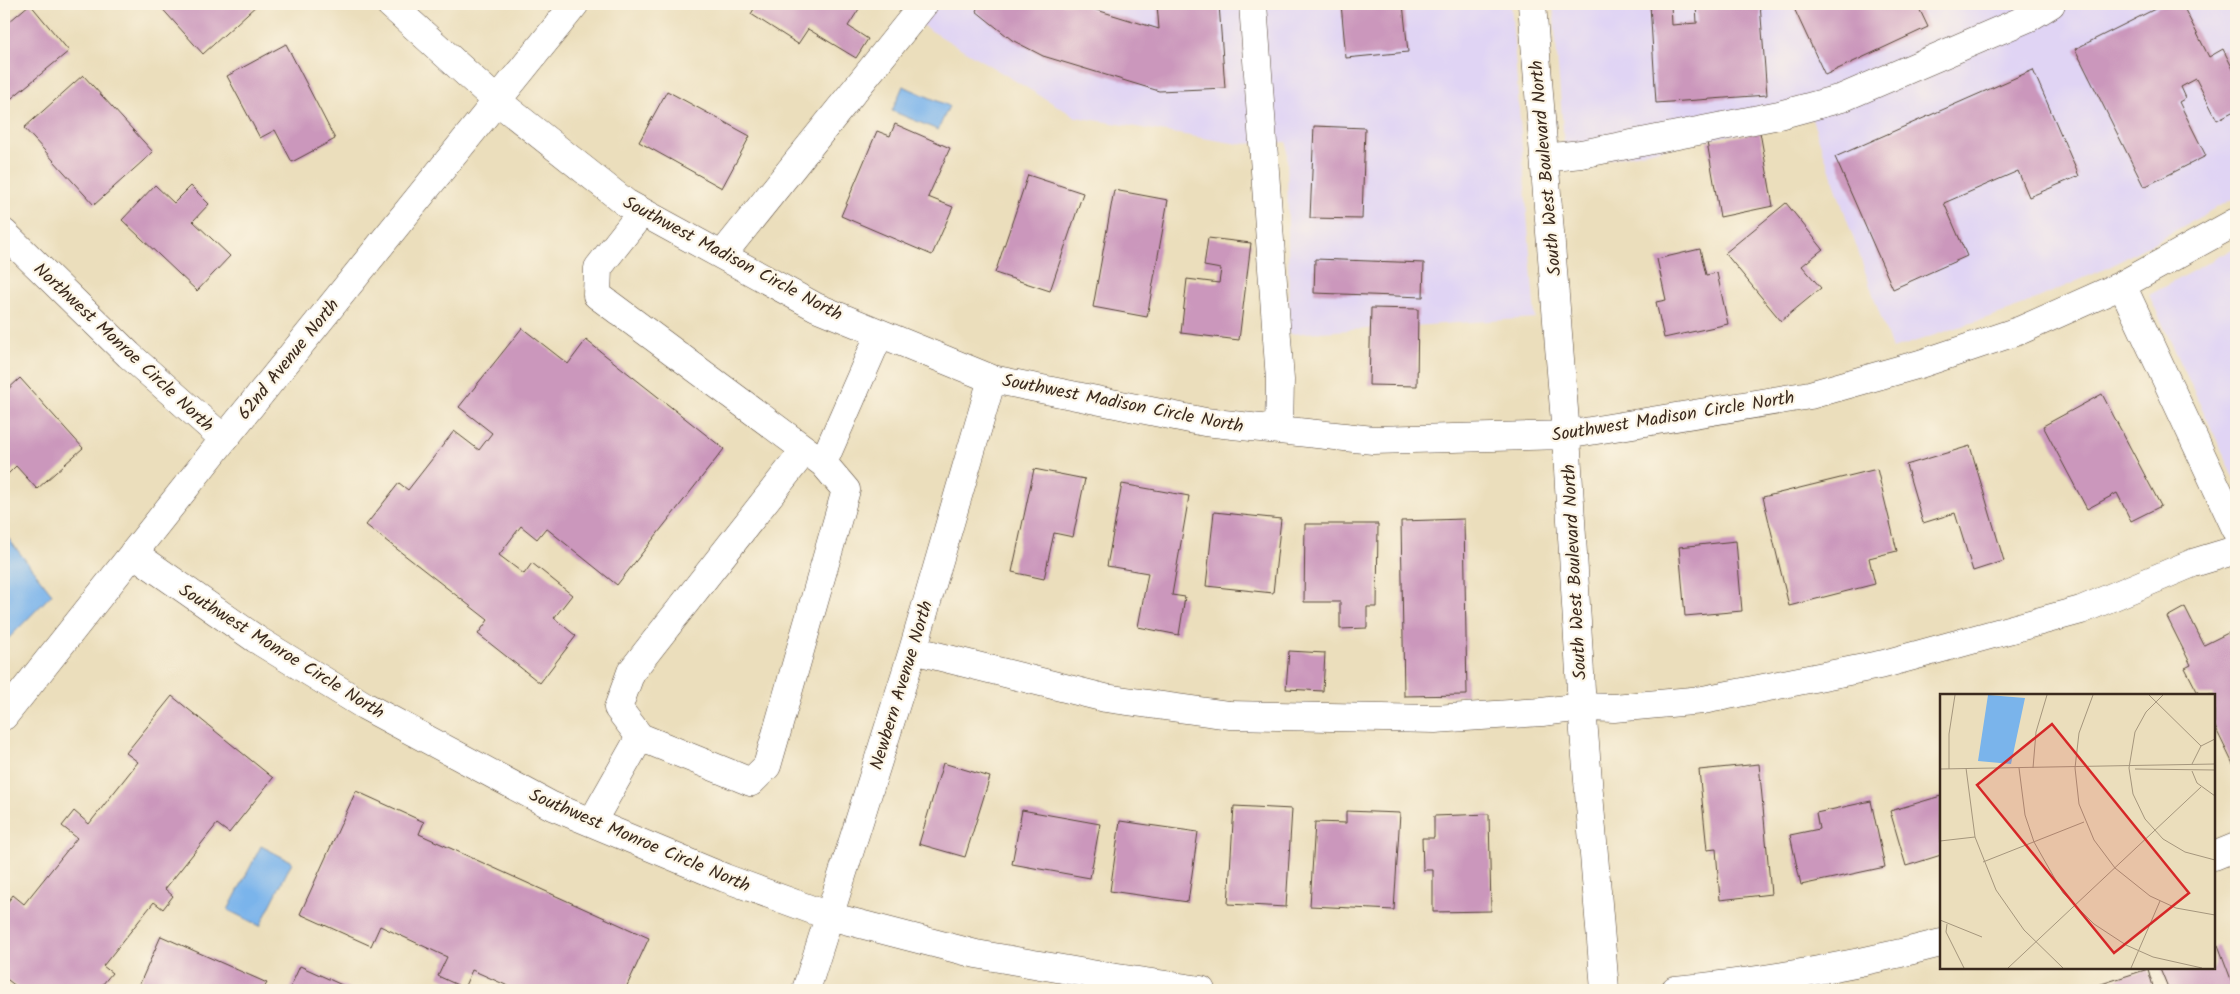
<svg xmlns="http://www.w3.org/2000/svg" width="2240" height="994" viewBox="0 0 2240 994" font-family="Kalam,sans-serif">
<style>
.built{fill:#e0d4f4}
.water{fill:#7ab4eb;stroke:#5a6f84}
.building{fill:#cb97bc}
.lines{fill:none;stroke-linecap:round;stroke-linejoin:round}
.minor-casing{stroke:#554536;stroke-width:29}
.minor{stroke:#fff;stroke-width:28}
.labels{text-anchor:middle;stroke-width:4.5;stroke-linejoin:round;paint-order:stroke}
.street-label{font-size:18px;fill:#3b2a1e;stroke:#fcf5e5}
.inset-road{fill:none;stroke:#a5967d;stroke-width:1}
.view{fill:#d62828;fill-opacity:0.15;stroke:#d62828;stroke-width:2.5}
.inset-edge{fill:none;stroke:#3b2a1e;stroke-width:2.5}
</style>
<rect width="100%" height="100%" fill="#fcf5e5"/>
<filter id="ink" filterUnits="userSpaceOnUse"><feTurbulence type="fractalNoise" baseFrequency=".02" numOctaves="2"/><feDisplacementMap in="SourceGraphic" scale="10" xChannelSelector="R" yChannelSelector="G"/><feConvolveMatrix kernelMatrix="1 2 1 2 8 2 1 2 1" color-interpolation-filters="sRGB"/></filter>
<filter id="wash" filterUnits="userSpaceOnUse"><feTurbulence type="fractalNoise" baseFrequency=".0096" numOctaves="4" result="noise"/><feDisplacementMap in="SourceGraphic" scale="20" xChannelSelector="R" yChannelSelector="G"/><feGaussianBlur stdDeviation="1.12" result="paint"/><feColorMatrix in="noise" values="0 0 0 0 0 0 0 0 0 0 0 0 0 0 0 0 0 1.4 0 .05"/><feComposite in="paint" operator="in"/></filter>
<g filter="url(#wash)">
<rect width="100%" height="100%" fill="#ebdebc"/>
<!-- built -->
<path class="built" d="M919 4H1511L1535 318 1289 334 1287 142 1239 144 1076 117 908 17Z
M1553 4H2236V197L2111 266 2011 310 1892 349 1812 119 1566 168Z
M2236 247V481L2149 295Z"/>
<!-- water -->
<path class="water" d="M903 86 949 106 938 130 892 111Z
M4 533 52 594 4 643Z
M261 846 292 862 260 926 228 910Z"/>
<g id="blocks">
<!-- building -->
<path class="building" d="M30 4 69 51 7 102 4 98V13L10 21Z
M158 4H258L203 54Z
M757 4H851L859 9 848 26 868 39 856 58 808 29 798 44 751 14Z
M979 4H1077L1159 29 1157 4H1219L1225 88 1159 91 1043 56 1012 40 976 11Z
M1341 4H1403L1408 52 1346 58Z
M1650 4H1671L1672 25 1697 23 1696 4H1760L1767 95 1656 103Z
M1792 4H1917L1928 27 1825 75Z
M2165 4H2182L2209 57 2223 49 2236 75V110L2217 120 2196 79 2181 87 2186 98 2179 102 2206 156 2144 187 2075 49Z
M286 44 335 139 292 162 275 130 260 138 227 76Z
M2033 70 2079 176 2029 197 2018 171 1944 203 1967 256 1893 289 1835 157Z
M83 75 153 152 94 205 24 128Z
M667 91 750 136 722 188 639 142Z
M895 124 950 148 928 197 953 207 932 255 841 216 877 131 890 136Z
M1314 126 1365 128 1362 219 1310 218Z
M1760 132 1773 206 1720 217 1707 142Z
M1028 175 1083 193 1050 291 995 273Z
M155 185 174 203 191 186 209 204 193 221 230 256 197 291 122 220Z
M1114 190 1168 200 1147 317 1093 307Z
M1786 203 1823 249 1802 266 1821 288 1781 321 1725 253Z
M1208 238 1251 243 1239 340 1181 333 1187 279 1219 283 1221 269 1204 266Z
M1700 249 1706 275 1717 273 1728 324 1664 338 1656 302 1666 300 1657 259Z
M1315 259 1424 263 1423 297 1314 293Z
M1371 308 1418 309 1417 386 1369 385Z
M522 328 568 364 586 340 724 449 617 585 546 528 537 539 521 526 499 555 524 574 532 563 572 595 554 618 576 636 540 683 478 634 488 620 366 525 399 483 408 490 454 431 479 450 492 433 459 407Z
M20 378 83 448 37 489 16 466 4 478V393Z
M2102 394 2161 506 2131 521 2117 493 2087 509 2043 426Z
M1970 446 2004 561 1973 571 1955 513 1923 523 1906 465Z
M1034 469 1085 479 1073 537 1054 533 1044 579 1012 572Z
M1877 469 1897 551 1869 558 1875 584 1789 606 1763 497Z
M1122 484 1189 496 1172 595 1185 597 1179 635 1138 627 1148 573 1107 566Z
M1214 512 1281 519 1273 593 1206 586Z
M1464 519 1467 695 1404 696 1401 521Z
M1305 524H1378L1377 607H1367V628L1340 629V602H1304Z
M1736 541 1742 611 1685 616 1679 547Z
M2185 607 2204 645 2228 633 2236 650V763L2233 764 2214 725V695H2199L2185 668 2191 665 2167 617Z
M1289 651 1325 653 1323 691 1286 689Z
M172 696 273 778 229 833 217 824 165 889 173 896 163 909 154 902 103 966 112 973 98 990H21L4 977V907L13 895 24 904 77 838 62 826 74 811 89 824 138 762 126 753Z
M943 763 990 777 965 857 919 844Z
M1759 764 1771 894 1720 900 1716 849 1707 850 1699 770Z
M356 791 424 822 419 834 649 938 625 990H517L472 970 464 988 438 976 447 957 380 926 371 946 300 914Z
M1941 796V855L1906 866 1890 811Z
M1871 801 1885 867 1801 885 1790 835 1819 829 1816 813Z
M1234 806 1292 809 1286 907 1228 904Z
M1022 810 1100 824 1090 878 1012 864Z
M1346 811 1400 813 1394 910 1310 906 1315 822 1346 823Z
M1489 814 1491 911 1433 912V870H1423L1422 838H1434V816Z
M1120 821 1198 832 1188 902 1110 891Z
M161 936 267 983 263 990H137Z
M2218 945 2235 990H2169L2160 968H2214V946Z
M300 966 353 990H289Z
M2148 969 2154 990H2093L2092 987Z"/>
</g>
</g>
<g filter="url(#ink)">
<use href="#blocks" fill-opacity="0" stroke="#554536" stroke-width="1"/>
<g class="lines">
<defs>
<path id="minor" d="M390 4 496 100 626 203 816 307 992 379 1205 422 1373 440 1566 435 1810 395 1920 364 2021 330 2122 285 2236 222
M1253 4 1280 380 1279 430
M1532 4 1566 435 1582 707 1605 990
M1544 158 1581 154 1779 115 1842 98 2028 18 2051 4
M642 212 598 268 597 295 823 463 880 333
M4 233 129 355 224 439
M722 255 924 4
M2122 285 2236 529
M133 553 256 639 365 706 552 806 725 878 829 916 976 954 1097 975 1201 990
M913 650 1105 698 1229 715 1435 719 1542 712 1582 707 1614 708 1703 700 1884 664 2081 610 2193 563 2236 550
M4 716 224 439 575 4
M640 737 618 708 631 672 805 450
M592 822 640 737 751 782 767 766 846 490 823 463
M2214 856 2236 847
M806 990 913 650 992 379
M1675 990C1765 981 1854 966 1941 943"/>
</defs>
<!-- minor casing -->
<use href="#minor" class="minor-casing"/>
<!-- minor -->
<use href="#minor" class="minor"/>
</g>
</g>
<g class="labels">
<!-- street labels -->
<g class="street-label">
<text transform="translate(1545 168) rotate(-95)" y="6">South West Boulevard North</text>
<text transform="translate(733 258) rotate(28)" y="6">Southwest Madison Circle North</text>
<text transform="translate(124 347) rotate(43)" y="6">Northwest Monroe Circle North</text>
<text transform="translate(288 359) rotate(-51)" y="6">62nd Avenue North</text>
<text transform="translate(1123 403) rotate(11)" y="6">Southwest Madison Circle North</text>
<text transform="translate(1673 416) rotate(-9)" y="6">Southwest Madison Circle North</text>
<text transform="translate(1574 572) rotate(-93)" y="6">South West Boulevard North</text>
<text transform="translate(282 651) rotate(32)" y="6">Southwest Monroe Circle North</text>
<text transform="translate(901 685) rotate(-73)" y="6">Newbern Avenue North</text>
<text transform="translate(640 840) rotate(23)" y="6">Southwest Monroe Circle North</text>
</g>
</g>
<!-- overview -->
<g transform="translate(1940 694)">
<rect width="275" height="275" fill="#ebdebc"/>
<path d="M48 1 85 4 71 70 38 67Z" fill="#7ab4eb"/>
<path class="inset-road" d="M153 1 139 39 135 74 139 110 154 146 175 174 210 202 236 214 275 221M209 1 261 52M223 1 206 18 195 38 189 74 193 100 205 125 223 145 245 158 275 166M252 70 261 52 275 45M26 74 35 143 56 196 84 236 123 274M79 74 85 121 94 148 123 199 154 230 186 251 213 263 262 274M93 74 96 38 107 1M0 75 275 70M9 75V40L15 1M195 75 275 76M252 77 257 89 275 102M0 147 35 143M43 168 144 128M0 226 42 243M7 230 6 238 24 274M68 274 261 93M191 274 220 207"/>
<path class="view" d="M112 30 249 199 174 259 37 91Z"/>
<rect width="275" height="275" class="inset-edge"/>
</g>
<!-- margin -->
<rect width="2240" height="994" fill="none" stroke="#fcf5e5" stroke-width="20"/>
</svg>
